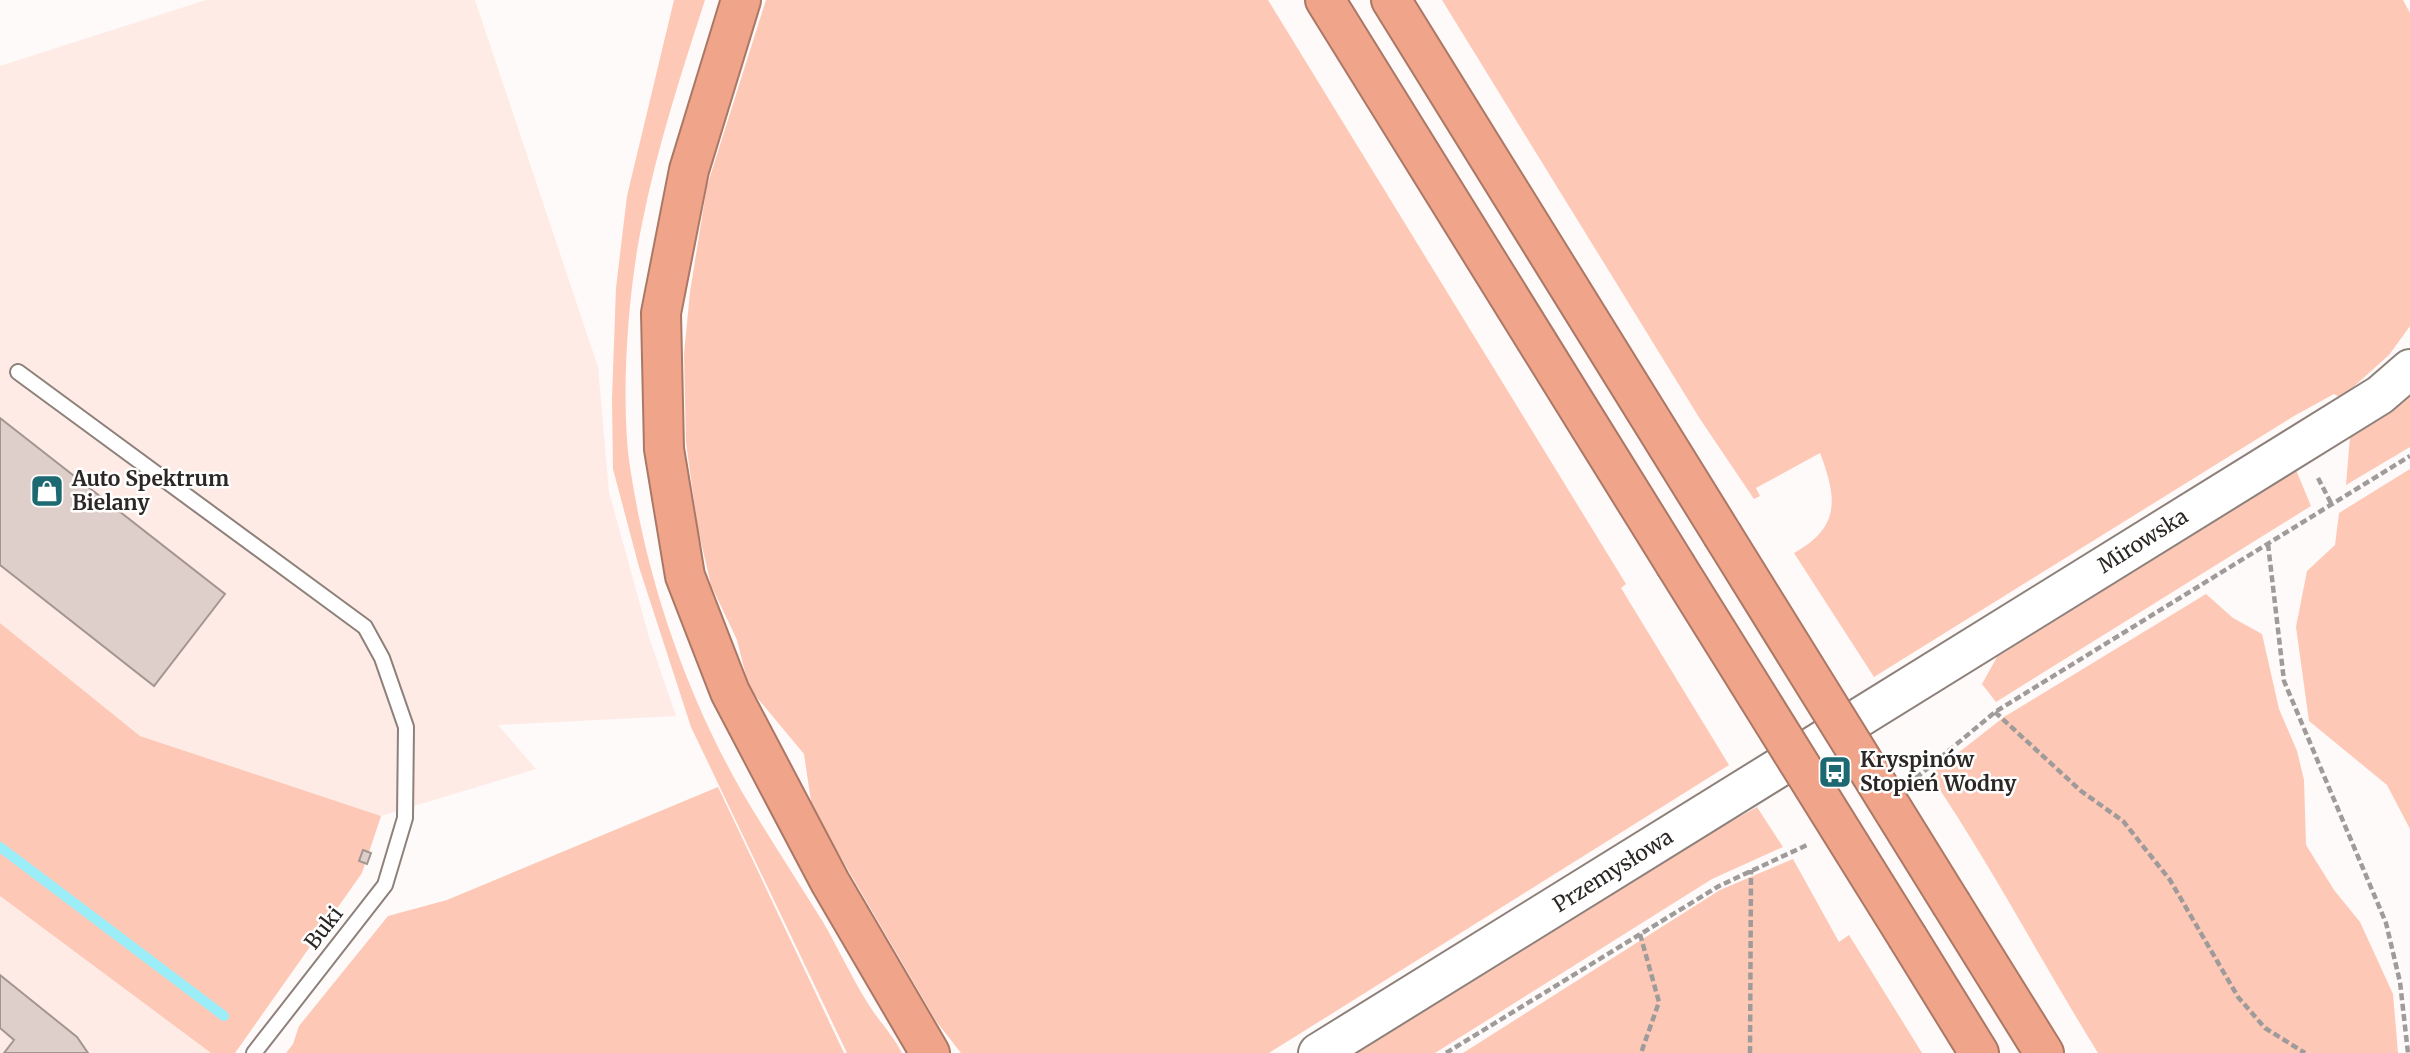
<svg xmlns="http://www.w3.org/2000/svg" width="2410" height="1053" viewBox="0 0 2410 1053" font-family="Merriweather,serif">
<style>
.built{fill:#ffebe5}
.green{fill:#fdc8b6}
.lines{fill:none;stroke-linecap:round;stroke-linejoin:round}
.stream{stroke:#9beef8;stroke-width:10}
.building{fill:#decfca;stroke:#a39590;stroke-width:2}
.lane-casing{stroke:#8e807b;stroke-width:18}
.secondary-casing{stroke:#8e807b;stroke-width:42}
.highway-casing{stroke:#ab7866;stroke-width:42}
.path{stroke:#9f9b9a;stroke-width:4.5;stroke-dasharray:7 3.5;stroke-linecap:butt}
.lane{stroke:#fff;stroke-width:14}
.secondary{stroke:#fff;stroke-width:38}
.highway{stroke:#f0a489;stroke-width:38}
.highway-bridge-casing{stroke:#ab7866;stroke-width:42;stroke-linecap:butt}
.highway-bridge{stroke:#f0a489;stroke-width:38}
.labels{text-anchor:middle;stroke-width:5;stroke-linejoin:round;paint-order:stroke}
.poi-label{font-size:21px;font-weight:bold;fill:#2c2725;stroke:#fff;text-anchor:start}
.street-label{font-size:21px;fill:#2c2725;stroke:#fff}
</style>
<rect width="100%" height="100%" fill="#fdfaf9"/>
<!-- built -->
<path class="built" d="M206 0H475L598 367 609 492 649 637 676 716 498 725 536 769 381 816 140 736 0 623V66Z
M0 896 211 1053H0Z"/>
<!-- green -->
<path class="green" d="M674 0H705C681 74 657 148 642 224 628 290 620 400 630 467 647 580 685 692 742 792 768 836 796 879 823 922 838 948 851 976 867 1002 877 1019 893 1035 902 1053H847L691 727 639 567 613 469 612 399 616 288 627 196Z
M766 0H1268L1626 584 1621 588 1729 765 1269 1053H961L936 1021 812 808 804 754 749 688 737 640 711 585 698 529 686 443 684 354 690 292 707 186Z
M1442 0H2403L2410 13V326L2389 355 2341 398 2334 394 2294 416 1874 677 1794 553C1841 527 1837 498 1820 453L1756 488 1760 496 1754 499 1700 419Z
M2410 391V447L2346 485 2350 437Z
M2410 469V829L2387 785 2309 721 2296 627 2307 571 2335 545 2339 513Z
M2296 470 2311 506 1996 702 1982 684 1997 657Z
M2206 594 2233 618 2262 634 2279 709 2297 751 2304 780 2306 845 2334 890 2360 922 2393 994 2398 1053H2098C2041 961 1991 865 1930 775L2004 717Z
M0 623 140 736 381 816 362 873 235 1053H211L0 896Z
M718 787 844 1053H286L293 1044 299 1026 388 916 447 900Z
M1757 807 1783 847 1712 879 1435 1053H1357L1686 847Z
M1793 859 1839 942 1849 935 1922 1053H1463L1720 890Z"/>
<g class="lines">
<!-- stream -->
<path class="stream" d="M0 847 224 1016"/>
</g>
<!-- building -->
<path class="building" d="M0 418 225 594 154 686 0 565Z
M363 850 371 853 367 864 359 861Z
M0 975 77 1037 88 1053H4L14 1040 0 1028Z
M0 975 77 1037 88 1053H4L14 1040 0 1028Z"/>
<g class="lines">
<defs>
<path id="lane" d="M18 372 365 627 382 658 406 727 405 818 385 885 254 1053"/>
<path id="secondary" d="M1318 1053 2380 395 2410 369"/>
<path id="highway" d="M741 0 689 170 661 313 664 449 685 576 730 692 830 882 930 1053
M1325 0 1675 564
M1391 0 1722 534
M1952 905 2044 1053
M1908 938 1979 1053"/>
</defs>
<!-- lane casing -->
<use href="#lane" class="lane-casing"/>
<!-- secondary casing -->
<use href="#secondary" class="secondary-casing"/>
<!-- highway casing -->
<use href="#highway" class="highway-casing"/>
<!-- path -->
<path class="path" d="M2318 478 2332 505
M2268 544 2284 681 2386 923 2400 982 2408 1053
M1995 712 2081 791 2123 821 2170 880 2238 997 2265 1028 2305 1053
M1916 778 1995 712 2410 456
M1640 934 1659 1002 1641 1053
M1446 1053 1719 886 1807 845
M1750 1053 1751 870"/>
<!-- lane -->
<use href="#lane" class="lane"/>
<!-- secondary -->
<use href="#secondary" class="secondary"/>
<!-- highway -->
<use href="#highway" class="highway"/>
<defs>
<path id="highway-bridge" d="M1722 534 1952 905
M1675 564 1908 938"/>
</defs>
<!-- highway-bridge casing -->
<use href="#highway-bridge" class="highway-bridge-casing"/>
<!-- highway-bridge -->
<use href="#highway-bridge" class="highway-bridge"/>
</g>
<!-- icons -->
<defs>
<symbol id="shop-square" viewBox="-11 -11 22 22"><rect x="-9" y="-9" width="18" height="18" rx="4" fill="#1d6971" stroke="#fff"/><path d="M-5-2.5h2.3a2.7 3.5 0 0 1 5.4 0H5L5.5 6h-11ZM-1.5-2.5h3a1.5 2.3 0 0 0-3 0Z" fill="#fff"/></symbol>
<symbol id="bus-square" viewBox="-11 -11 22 22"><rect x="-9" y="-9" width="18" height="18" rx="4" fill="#1d6971" stroke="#fff"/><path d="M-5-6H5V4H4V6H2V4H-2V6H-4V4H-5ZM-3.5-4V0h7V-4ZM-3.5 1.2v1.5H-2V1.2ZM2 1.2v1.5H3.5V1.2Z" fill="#fff"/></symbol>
</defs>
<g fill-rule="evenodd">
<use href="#shop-square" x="28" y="472" width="38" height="38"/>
<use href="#bus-square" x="1816" y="753" width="38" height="38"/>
</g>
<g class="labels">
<!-- poi labels -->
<g class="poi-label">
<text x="72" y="486">Auto Spektrum<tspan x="72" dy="24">Bielany</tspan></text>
<text x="1860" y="767">Kryspinów<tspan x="1860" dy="24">Stopień Wodny</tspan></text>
</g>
<!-- street labels -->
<g class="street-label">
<text transform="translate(2143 541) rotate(-32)" y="7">Mirowska</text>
<text transform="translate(1613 871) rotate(-32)" y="7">Przemysłowa</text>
<text transform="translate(324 928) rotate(-52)" y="7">Buki</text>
</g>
</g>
</svg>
